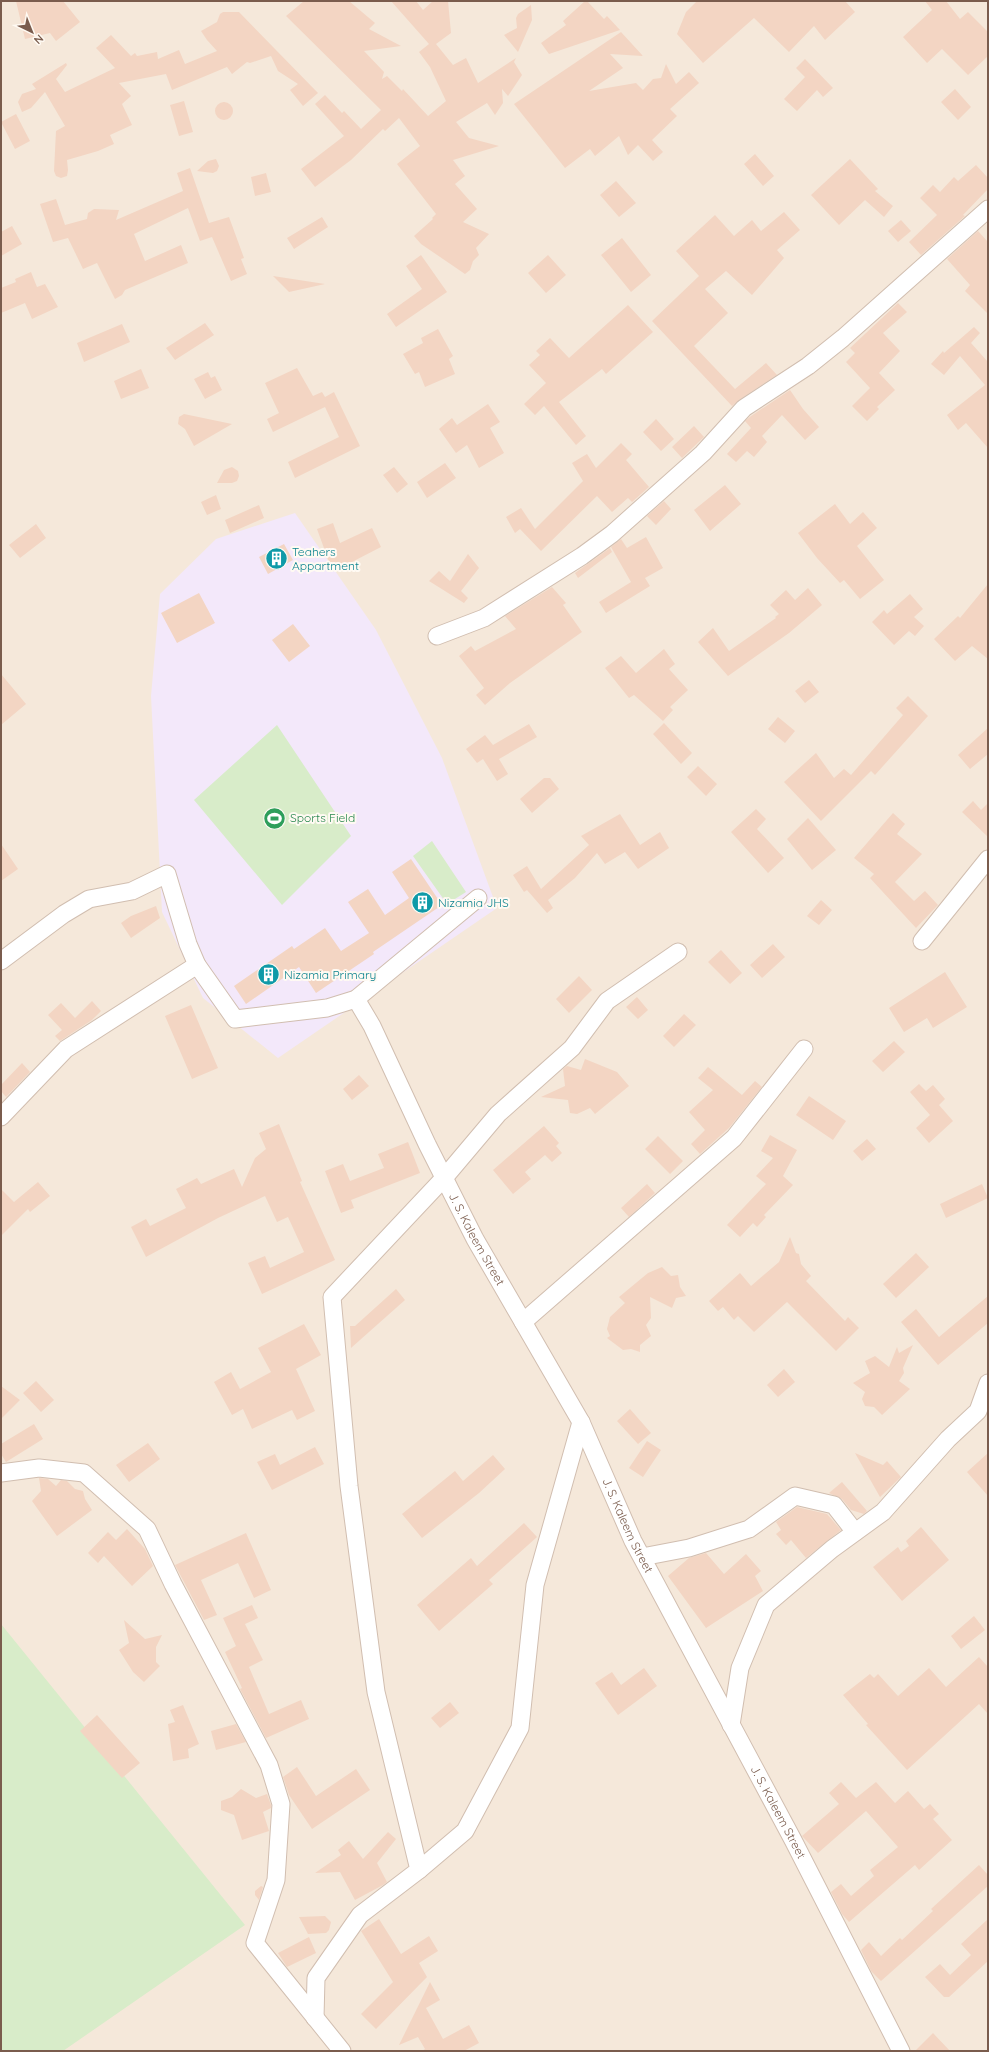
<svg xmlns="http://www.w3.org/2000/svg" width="989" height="2052" viewBox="0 0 989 2052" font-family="Quicksand,sans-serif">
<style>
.residential{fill:#f5e8da}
.education{fill:#f3e8fa}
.green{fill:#d8ecc9}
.building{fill:#f3d5c3}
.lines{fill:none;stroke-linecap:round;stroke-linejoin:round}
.minor-casing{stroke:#d1beb0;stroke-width:19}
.minor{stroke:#fff;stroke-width:17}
.labels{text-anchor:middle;stroke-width:4;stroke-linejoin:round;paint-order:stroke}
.culture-label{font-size:12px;fill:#0d838f;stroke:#fffaf3;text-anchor:start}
.leisure-label{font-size:12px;fill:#27864d;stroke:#fffaf3;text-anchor:start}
.street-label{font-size:12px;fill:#7a5c4d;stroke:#fffaf3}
</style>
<rect width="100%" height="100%" fill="#fdf6ec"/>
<!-- residential -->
<path class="residential" d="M1 1H988V2051H1Z"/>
<!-- education -->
<path class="education" d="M295 513 376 630 442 758 497 908 278 1058 203 998 162 912 151 696 160 594 216 539Z"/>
<!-- green -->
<path class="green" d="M277 725 351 836 282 905 194 800Z
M432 841 466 892 447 904 413 856Z
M1 1624 245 1925 63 2051H1Z"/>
<!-- building -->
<path class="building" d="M16 1H63L80 22 56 41 50 33 25 39Z
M304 1H349L375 23 369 29 401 46 364 51 384 72 382 79 387 76 402 91 403 89 428 116 446 101 430 67 419 52 429 44 391 1H416L423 10 433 1H448L451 33 436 44 453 65 466 58 478 83 516 58 514 62 522 75 508 96 502 89 503 103 495 115 487 103 456 122 469 138 499 146 453 160 465 176 455 184 477 209 463 222 489 234 476 248 479 255 473 261 470 270 465 274 421 244 414 236 433 219 432 218 436 214 397 164 420 146 399 118 385 131 383 129 351 160 315 187 301 169 344 136 315 104 325 95 342 113 344 111 361 129 381 110 286 16Z
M585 1H587L604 19 607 16 620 30 549 54 541 43 566 25 563 21Z
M697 1H845L855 12 825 40 814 26 789 52 754 18 703 63 677 34 686 12Z
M925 1H946L960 19 968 12 988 32V56L968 75 942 49 927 63 903 37 932 10Z
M531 5 532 20 518 52 504 35 517 28 516 18 518 14Z
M223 12H239L318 93 303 106 290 90 298 84 278 71 271 56 250 63 247 62 232 74 227 67 172 90 166 74 119 83 131 96 122 104 132 125 110 135 114 144 98 151 67 160 68 170 67 176 61 178 56 176 54 171 56 131 65 126 45 92 31 108 22 112 18 102 22 94 36 89 32 84 66 63 67 65 56 79 65 92 115 68 96 48 111 35 131 56 135 53 137 56 157 52 158 59 179 50 185 64 217 51 207 40 201 31 217 22 220 14Z
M621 32 643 56 610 54 623 68 589 91 636 83 643 90 653 79 661 78 666 64 676 84 689 72 699 83 670 109 677 116 652 140 663 152 653 161 638 145 628 155 619 136 595 156 590 149 565 168 514 104Z
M805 59 833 88 823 97 817 90 797 111 784 99 805 77 796 68Z
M955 89 971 107 958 120 941 102Z
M184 101 193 132 179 136 170 105Z
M215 111a9 9 0 1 1 18 0a9 9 0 1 1-18 0Z
M16 114 30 141 15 149 1 122Z
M755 154 774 176 763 186 744 164Z
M216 159 219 166 217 171 213 173 197 171 208 161Z
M850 159 878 189 875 191 893 206 884 217 865 200 839 225 811 195Z
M976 165 988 178V189L963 215 965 216 921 255 909 242 937 215 920 198 933 185 940 192 954 177 958 181Z
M190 168 209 223 229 217 244 258 241 259 247 274 231 281 212 237 200 241 188 208 134 234 145 261 181 245 188 263 125 290 122 295 115 299 97 263 83 269 68 238 53 242 40 204 56 199 65 225 87 219 88 213 94 209 119 210 116 220 183 191 177 173Z
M266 173 271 192 255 196 251 177Z
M616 181 636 203 619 217 600 195Z
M784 212 800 230 777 250 784 258 752 295 726 271 705 289 728 313 694 346 735 389 766 363 777 375 739 400 732 406 652 321 699 276 676 251 715 215 734 236 752 220 761 231Z
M322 217 328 227 294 249 287 238Z
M901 220 911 231 898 242 888 231Z
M12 226 22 244 1 256V232Z
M978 231 988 242V314L965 291 970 285 947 259Z
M622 238 651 275 631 292 601 255Z
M421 255 447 292 396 327 387 314 422 289 406 266Z
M548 255 566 275 546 293 528 273Z
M31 272 37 287 45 284 58 307 32 319 25 303 1 313V288L16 282 15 279Z
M273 276 325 284 289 292Z
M898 303 907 312 883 333 900 351 879 373 895 390 877 407 879 409 867 421 852 406 870 388 846 362 855 353 850 348Z
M628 305 653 332 606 374 602 369 559 402 586 436 576 445 544 406 535 415 524 404 546 383 529 365 540 355 536 351 550 338 569 358Z
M205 323 214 335 175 360 166 348Z
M122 324 130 342 84 362 77 343Z
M974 327 980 333 971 343 988 362V448L966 423 958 430 947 415 985 385 960 356 944 375 931 364 943 351 944 353Z
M438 329 453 356 449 359 455 374 425 387 419 372 415 374 403 354 423 343 421 338Z
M297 368 313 396 322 392 325 397 334 392 360 446 295 478 288 462 339 437 325 407 273 432 267 419 279 413 265 383Z
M141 369 149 388 121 399 114 381Z
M208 372 211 378 215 376 222 390 205 399 194 379Z
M790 390 803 409 819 427 805 440 782 415 762 436 767 442 754 457 747 451 736 462 727 454 751 428 745 421 751 416Z
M488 404 500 422 490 428 504 453 479 468 467 445 456 453 439 429 452 418 457 425Z
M184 414 232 424 194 446 185 429 178 424 179 417Z
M656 419 674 439 661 451 643 432Z
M694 426 704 437 682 458 672 447Z
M621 443 632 454 626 460 649 487 632 502 628 498 612 512 597 496 541 551 520 529 515 533 506 517 521 508 535 529 583 481 572 463 587 454 596 468Z
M445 463 456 478 427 498 417 482Z
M232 467 238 471 239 476 237 481 232 483H217L224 470Z
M394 467 408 484 397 493 383 475Z
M725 485 741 504 710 531 694 510Z
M216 495 221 509 207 515 201 502Z
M664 501 671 509 656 525 647 516Z
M835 504 850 524 863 512 877 528 857 546 884 580 860 599 844 580 840 583 817 558 798 533Z
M259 505 264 518 230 533 225 520Z
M333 523 340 543 372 528 381 547 348 564 332 570 317 529Z
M36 524 46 538 20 558 9 545Z
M646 537 663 568 645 578 650 586 606 613 599 602 631 582 611 547 621 539 627 548Z
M284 544 293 560 268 574 259 557Z
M610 548 612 552 578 578 575 573Z
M468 554 479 568 461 591 468 598 464 603 429 581 439 571 450 581Z
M988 584V659L972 646 955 661 934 639 958 616 960 618Z
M552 587 566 603 563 605 582 632 510 683 485 705 476 695 484 688 459 656 471 646 475 651 516 629 505 616Z
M808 588 822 605 789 633 728 676 698 642 713 628 729 651 776 618 775 617 779 614 770 605 786 590 795 600Z
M199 593 215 623 177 643 161 613Z
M910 594 923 609 914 617 924 626 915 636 909 631 894 645 872 622 884 610 887 614Z
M293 624 310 646 289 662 272 640Z
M664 649 675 664 669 669 688 690 670 707 673 710 663 721 634 695 629 698 605 668 621 656 636 673Z
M1 674 26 704 1 725Z
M809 680 819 692 805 703 795 691Z
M908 696 928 716 875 775 871 771 821 821 784 782 816 753 834 778 844 769 851 775 903 715 896 708Z
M778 717 795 731 785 743 768 729Z
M664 723 692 753 681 764 653 734Z
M529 724 537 737 499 759 508 774 497 781 483 759 477 763 466 749 485 735 493 745Z
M988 728V754L970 769 958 755Z
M698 766 717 784 706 796 687 777Z
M544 778H550L559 789 532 813 520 799Z
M973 801 981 810 988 803V837L962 812Z
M756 809 766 819 757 829 784 858 768 873 731 832Z
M893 813 905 824 897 834 922 854 895 882 914 901 925 891 938 905 916 928 870 878 874 874 854 858Z
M620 814 640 845 660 832 669 848 638 869 625 852 605 864 597 853 575 878 548 900 553 908 547 913 527 890 524 892 513 875 527 866 541 889 589 845 581 836Z
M808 818 836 850 812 870 787 839Z
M1 844 18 869 1 881Z
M411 859 442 905 373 952 374 954 316 993 299 967 246 1004 234 986 292 946 294 949 325 928 341 951 369 933 348 902 368 889 385 915 409 898 392 872Z
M821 900 832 910 819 925 807 916Z
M156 906 160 918 131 938 121 923 131 916Z
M773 944 785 957 762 978 750 965Z
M721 950 742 973 730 984 708 962Z
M945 972 967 1007 933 1028 927 1018 904 1032 889 1008Z
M579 976 592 990 569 1013 556 999Z
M637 997 648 1010 638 1019 626 1007Z
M92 1001 101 1011 92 1020 60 1041 55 1036 62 1030 48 1015 61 1003 75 1018Z
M191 1005 218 1068 192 1079 165 1016Z
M684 1014 696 1025 674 1047 663 1036Z
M894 1041 905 1052 883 1072 872 1061Z
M585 1059 617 1072 629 1086 595 1114 590 1108 577 1114 570 1113 568 1100 541 1097 565 1086 563 1069 567 1066 581 1070Z
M22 1063 30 1072 6 1097 1 1091V1085Z
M708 1067 742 1095 755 1081 762 1087 729 1128 700 1154 691 1144 705 1130 689 1112 713 1090 698 1078Z
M359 1075 369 1086 352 1100 343 1089Z
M919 1084 926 1091 933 1085 945 1099 939 1105 953 1121 929 1143 916 1128 930 1115 910 1092Z
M809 1096 846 1121 833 1140 796 1115Z
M279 1124 302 1181 300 1182 335 1260 262 1294 248 1263 265 1256 270 1268 304 1252 288 1217 277 1222 265 1196 218 1218 146 1257 131 1227 146 1219 150 1226 186 1208 176 1189 197 1178 201 1184 234 1169 242 1187 255 1158 266 1149 259 1133Z
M544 1126 559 1143 556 1146 562 1153 552 1162 545 1155 525 1172 531 1179 513 1194 493 1170Z
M770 1135 797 1150 783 1176 793 1185 764 1215 766 1217 757 1227 753 1223 740 1237 727 1225 766 1184 756 1176 773 1158 761 1151Z
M658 1136 683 1161 670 1174 645 1149Z
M867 1139 876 1149 862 1161 853 1151Z
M408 1142 420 1173 351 1200 354 1208 341 1213 325 1171 343 1164 350 1181 384 1168 378 1154Z
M38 1182 50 1196 30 1212 28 1209 1 1236V1189L14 1202Z
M647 1184 655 1193 629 1217 621 1208Z
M982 1184 988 1198 946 1218 940 1204Z
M790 1237 796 1253 799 1254 801 1264 811 1276 806 1281 845 1321 848 1317 859 1328 836 1351 787 1302 754 1332 738 1316 734 1320 723 1307 718 1311 709 1301 740 1273 751 1286 779 1262Z
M916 1253 929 1267 896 1298 883 1284Z
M662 1267 671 1276 678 1275 680 1287 686 1296 676 1298 672 1308 650 1297 651 1318 646 1325 651 1336 640 1345V1352L631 1349 623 1350 607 1338 610 1336 607 1329 610 1317 625 1303 619 1297 648 1273Z
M396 1289 405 1300 351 1348 350 1326H355Z
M988 1296V1323L938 1365 901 1322 916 1309 939 1337Z
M304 1324 321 1355 296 1369 315 1411 297 1420 292 1410 252 1429 243 1409 232 1415 214 1382 231 1372 240 1389 271 1372 258 1348Z
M913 1345 903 1368 904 1373 899 1381 910 1389 882 1415 874 1407 865 1406 862 1399 865 1392 853 1383 870 1373 865 1361 875 1356 889 1367 897 1347 899 1353Z
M784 1369 795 1382 778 1397 767 1385Z
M36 1381 54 1400 41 1412 23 1393Z
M1 1386 20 1400 1 1419Z
M630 1409 651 1433 638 1444 617 1421Z
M34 1424 43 1439 6 1462 1 1454V1444Z
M647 1441 661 1450 643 1477 629 1468Z
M148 1443 160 1459 129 1482 116 1465Z
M315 1447 324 1464 272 1490 257 1462 275 1454 280 1465Z
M855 1453 883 1465 887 1461 901 1477 880 1497Z
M988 1453V1496L967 1472Z
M493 1455 505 1469 479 1493 422 1538 402 1514 455 1471 463 1481Z
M39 1478 48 1479 56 1486 61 1480 67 1481 75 1489 83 1491 85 1499 92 1510 57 1536 32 1501 41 1491Z
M842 1482 867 1511 864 1514 851 1510 842 1499 829 1493Z
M797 1507 827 1514 841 1530 806 1558 791 1540 786 1545 776 1534 781 1530 776 1522Z
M524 1523 537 1537 489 1580 493 1584 439 1631 417 1605 471 1558 477 1566Z
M921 1527 949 1560 902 1601 873 1567 898 1547 901 1552 909 1546 906 1541Z
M127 1529 145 1549 153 1566 132 1586 104 1556 98 1563 88 1553 108 1532 116 1540Z
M246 1533 271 1590 254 1598 238 1563 201 1580 217 1615 204 1620 175 1565Z
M706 1553 724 1574 746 1554 761 1571 755 1576 763 1591 706 1628 668 1576 689 1558Z
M252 1605 258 1618 245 1624 263 1660 249 1667 269 1714 301 1700 309 1719 266 1738 240 1689 242 1688 225 1652 236 1646 223 1618Z
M974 1616 985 1630 961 1649 951 1636Z
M124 1620 145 1639 162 1635 156 1647V1662L160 1666 144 1682 133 1672 119 1650 129 1643Z
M979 1657 988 1667V1714L979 1704 907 1770 866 1725 868 1724 843 1695 870 1674 874 1678 878 1674 898 1696 929 1668 946 1687Z
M644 1668 657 1686 618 1715 595 1683 612 1672 621 1685Z
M450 1702 459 1713 440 1728 431 1718Z
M183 1705 199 1744 188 1749 189 1758 173 1761 168 1724 175 1722 170 1710Z
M97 1715 140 1763 122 1778 80 1731Z
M236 1724 246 1742 216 1750 211 1731Z
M297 1767 316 1796 356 1769 370 1790 312 1829 289 1795 283 1777Z
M841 1782 856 1798 876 1782 895 1803 908 1791 924 1809 930 1804 939 1814 933 1819 952 1840 919 1870 915 1865 849 1922 842 1914 831 1892 841 1884 851 1896 874 1876 870 1870 898 1847 866 1811 818 1853 802 1836 839 1804 829 1793Z
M241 1789 256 1798 267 1794 271 1805V1808L263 1812 269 1831 242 1840 234 1815 221 1810V1801L232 1797Z
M388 1832 396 1839 377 1863 387 1882 383 1885 355 1900 340 1872 315 1873 341 1855 338 1850 349 1841 363 1859Z
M979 1865 988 1875V1886L881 1981 871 1971 861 1950 869 1942 881 1956 900 1938 902 1940 933 1911 931 1909Z
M261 1886 263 1887 259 1900 255 1895V1891Z
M325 1916 331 1922 329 1930 326 1933 308 1934 299 1917Z
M379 1919 401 1954 429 1936 438 1951 419 1963 427 1977 376 2029 361 2014 393 1982 361 1931Z
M988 1919V1961L949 1997H944L925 1977 940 1964 950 1975 971 1955 961 1944Z
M309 1937 316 1953 287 1967 278 1953Z
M430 1982 440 2000 426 2008 443 2039 469 2025 479 2043 464 2051H422L425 2049 418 2037 399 2045Z
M933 2033 950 2051H915Z"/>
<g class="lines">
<defs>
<g id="minor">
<path d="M437 636 484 618 582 556 612 534 703 453 744 408 808 366 843 338 988 209"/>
<path d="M922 941 988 859"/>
<path d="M1 961 64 914 89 899 132 891 167 874 188 944 197 965 235 1019 327 1008 356 999 478 898"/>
<path id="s1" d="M356 999 372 1026 427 1144 475 1239 581 1422 633 1541 793 1840 901 2051"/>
<path d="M1 1117 66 1049 197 965"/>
<path d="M523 1322 734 1138 804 1049"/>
<path d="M1 1473 39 1468 84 1473 147 1529 173 1584 269 1765 281 1804 276 1880 255 1943 342 2051"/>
<path d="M642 1557 689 1548 749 1529 795 1496 834 1505 855 1532"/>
<path d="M731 1725 740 1668 766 1605 832 1549 883 1512 948 1439 978 1411 988 1383"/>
<path d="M419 1870 465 1831 520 1728 535 1585 581 1422"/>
<path d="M315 2018 316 1978 360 1915 419 1870 376 1692 349 1486 332 1297 444 1178 498 1114 572 1048 607 1001 678 952"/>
</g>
</defs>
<!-- minor casing -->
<use href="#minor" class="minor-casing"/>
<!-- minor -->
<use href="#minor" class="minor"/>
</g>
<!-- icons -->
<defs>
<symbol id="building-disc" viewBox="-11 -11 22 22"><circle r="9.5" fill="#0f9aa8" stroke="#fffaf3"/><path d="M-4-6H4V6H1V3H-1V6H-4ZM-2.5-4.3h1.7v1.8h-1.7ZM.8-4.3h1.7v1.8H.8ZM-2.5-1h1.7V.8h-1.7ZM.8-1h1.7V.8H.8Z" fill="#fff"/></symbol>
<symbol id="stadium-disc" viewBox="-11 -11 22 22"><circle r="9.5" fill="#2e9e5b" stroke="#fffaf3"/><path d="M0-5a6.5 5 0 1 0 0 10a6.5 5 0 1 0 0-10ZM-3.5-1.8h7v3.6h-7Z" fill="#fff"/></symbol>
</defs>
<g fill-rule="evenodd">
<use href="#building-disc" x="264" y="546" width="25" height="25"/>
<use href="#stadium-disc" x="262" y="806" width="25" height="25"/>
<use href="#building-disc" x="410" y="890" width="25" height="25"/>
<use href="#building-disc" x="256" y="962" width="25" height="25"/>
</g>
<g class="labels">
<!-- culture labels -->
<g class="culture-label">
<text x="292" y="556">Teahers<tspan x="292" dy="14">Appartment</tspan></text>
<text x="438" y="907">Nizamia JHS</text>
<text x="284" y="979">Nizamia Primary</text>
</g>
<!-- leisure labels -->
<g class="leisure-label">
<text x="290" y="822">Sports Field</text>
</g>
<!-- street labels -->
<g class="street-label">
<text dy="4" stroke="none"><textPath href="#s1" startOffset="269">J. S. Kaleem Street</textPath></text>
<text dy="4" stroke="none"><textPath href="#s1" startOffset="593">J. S. Kaleem Street</textPath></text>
<text dy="4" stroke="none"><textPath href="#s1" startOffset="917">J. S. Kaleem Street</textPath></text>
</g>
</g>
<!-- border -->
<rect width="989" height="2052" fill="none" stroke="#7a5c4d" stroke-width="4"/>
<!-- north arrow -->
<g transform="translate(32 32) rotate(137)" stroke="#fffaf3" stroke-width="3" paint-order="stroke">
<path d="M0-3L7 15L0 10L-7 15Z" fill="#7a5c4d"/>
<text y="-6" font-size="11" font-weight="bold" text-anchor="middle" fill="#7a5c4d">N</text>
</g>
</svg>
